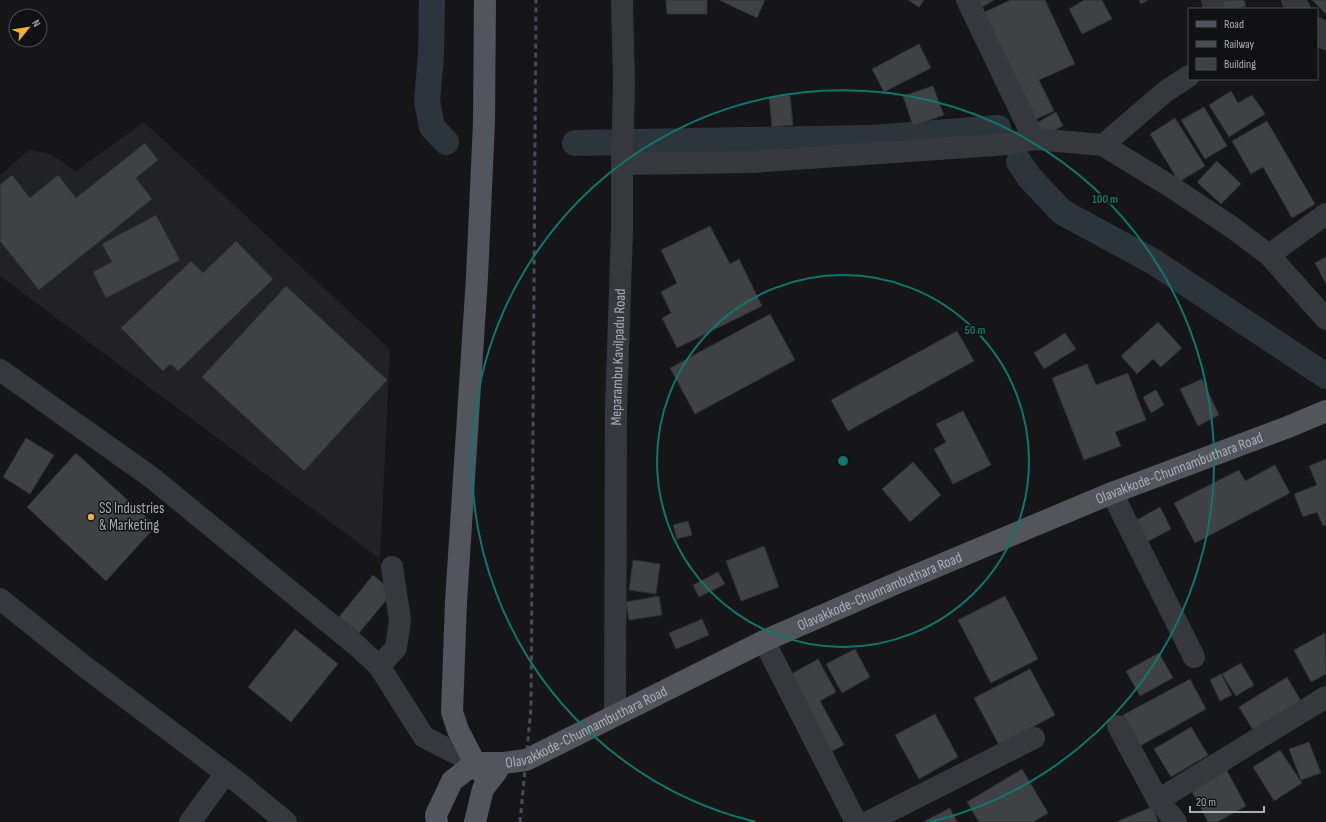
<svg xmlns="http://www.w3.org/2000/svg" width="1326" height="822" viewBox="0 0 1326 822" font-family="'Sofia Sans Condensed',sans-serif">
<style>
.built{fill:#222225}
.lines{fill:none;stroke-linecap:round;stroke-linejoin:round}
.canal{stroke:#2c353c;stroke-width:26}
.building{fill:#404145;stroke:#303034}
.minor{stroke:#37383d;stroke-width:22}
.major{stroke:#53555c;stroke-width:22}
.rail{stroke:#4a4c52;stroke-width:3;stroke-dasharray:5 4;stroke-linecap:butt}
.ring{fill:none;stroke:#0f766e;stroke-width:2}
.poi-dot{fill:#f2b134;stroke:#111113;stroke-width:1.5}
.labels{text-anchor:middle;stroke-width:3;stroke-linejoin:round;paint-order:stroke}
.street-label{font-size:15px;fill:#a8adb8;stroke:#111113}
.poi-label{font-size:15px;fill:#a8adb8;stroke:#111113;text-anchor:start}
.centre{fill:#0f766e;stroke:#111113;stroke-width:2}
.ring-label{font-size:12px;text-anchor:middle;font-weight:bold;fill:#0f766e;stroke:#111113;stroke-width:3;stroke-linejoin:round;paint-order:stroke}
</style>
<rect width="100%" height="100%" fill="#161618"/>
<!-- built -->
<path class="built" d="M144 122 390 349 380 559 0 276V175L29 150 51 154 76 171Z"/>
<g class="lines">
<!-- canal -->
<path class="canal" d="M432 0 431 55 427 101 432 127 446 142
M575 143 873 138 998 128
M1019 162 1029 177 1062 212 1154 262 1326 376"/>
</g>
<!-- building -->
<path class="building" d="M666 0H707V14H667Z
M719 0H765L757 18Z
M908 0H924L919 7Z
M978 0H994L982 7Z
M1011 0H1045L1075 64 1039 80 1054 111 1028 123 978 15Z
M1084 0H1102L1112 19 1082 34 1069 9Z
M1139 0H1148L1141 4Z
M1222 0H1244L1246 6 1236 9H1213Z
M1312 0H1326V14Z
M919 44 931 68 884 92 872 69Z
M933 86 944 115 913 126 903 96Z
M1231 91 1238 103 1252 95 1265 114 1229 137 1209 105Z
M790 95 793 125 772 127 769 97Z
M1204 107 1227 146 1205 159 1181 120Z
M1056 112 1063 126 1039 138 1033 125Z
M1175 118 1205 166 1179 182 1150 134Z
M1267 121 1315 204 1292 218 1263 167 1251 174 1232 141Z
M145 143 158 160 136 178 152 199 39 290 0 241V185L12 175 30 198 58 175 76 198Z
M1217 161 1241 184 1221 204 1197 182Z
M156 215 180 260 106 298 93 272 112 262 102 244Z
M710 226 730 264 739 259 762 306 677 348 662 318 671 313 661 292 677 283 661 250Z
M236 241 273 279 178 371 170 364 163 371 121 328 191 261 203 273Z
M1326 257V284L1315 263Z
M286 286 387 380 304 471 202 377Z
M770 314 795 360 695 414 670 368Z
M1158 322 1182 348 1161 367 1153 359 1137 374 1121 356Z
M957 331 974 361 848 431 831 400Z
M1065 333 1076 349 1044 369 1034 353Z
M1087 364 1096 385 1128 373 1146 420 1115 432 1121 446 1084 460 1052 378Z
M1202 379 1219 415 1198 426 1180 389Z
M1156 390 1164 405 1151 413 1143 397Z
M963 411 991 465 953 484 934 449 946 442 936 424Z
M26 438 54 455 30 494 3 477Z
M76 453 156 526 106 581 27 507Z
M1326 459V525L1323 526 1317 512 1303 517 1294 494 1317 485 1309 466Z
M913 462 941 495 910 522 882 489Z
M1275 465 1290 493 1195 543 1174 503 1239 470 1245 481Z
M1160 507 1171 529 1147 542 1135 521Z
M688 521 692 535 677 539 673 525Z
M764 546 779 587 741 601 726 561Z
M633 560 660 564 656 594 629 590Z
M718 572 725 584 699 597 693 585Z
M373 575 393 592 359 633 339 617Z
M659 596 662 615 629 620 626 602Z
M1005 596 1038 659 991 683 958 620Z
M702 619 709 635 676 649 669 633Z
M295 629 338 664 291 722 248 687Z
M1325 633 1326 674 1311 682 1294 650Z
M855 649 870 677 842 693 826 664Z
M1159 653 1173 678 1140 696 1126 671Z
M818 659 836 692 820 701 844 745 821 757 779 681Z
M1241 663 1254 685 1236 696 1222 674Z
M1030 669 1055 715 999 745 974 698Z
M1221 674 1232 695 1220 701 1210 680Z
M1287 677 1301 701 1253 730 1239 707Z
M1190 679 1206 709 1140 746 1123 715Z
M935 714 958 757 919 779 895 735Z
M1191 727 1208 755 1171 777 1154 749Z
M1309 742 1321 773 1301 780 1289 749Z
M1280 750 1302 783 1274 801 1253 767Z
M1022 769 1048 813 1033 822H979L967 802Z
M1226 769 1246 806 1217 822H1208L1190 788Z
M1152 807 1158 822H1116Z
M950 808 957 822H923Z"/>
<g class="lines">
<!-- minor -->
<g class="minor">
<path d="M967 0 1034 139"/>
<path d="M1212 0 1214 9"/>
<path d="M1292 0 1300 9"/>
<path d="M1317 28 1326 39"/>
<path d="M1103 145 1166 91 1189 76"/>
<path d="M622 164 752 162 1010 144 1034 139 1103 145 1170 186 1233 228 1269 255 1326 319"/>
<path d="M1269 255 1326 214"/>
<path d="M0 370 151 477 356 645 379 666 424 737 475 763"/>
<path d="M1112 493 1194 657"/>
<path d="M0 599 84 666 239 783 286 822"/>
<path d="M764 641 856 822"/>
<path d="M379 666 396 648 400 620 392 567"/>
<path id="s1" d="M615 715 616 409 622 230V164L624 82 622 0"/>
<path d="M1118 726 1158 800 1176 822"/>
<path d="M1158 800 1326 697"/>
<path d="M190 822 226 773"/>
<path d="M868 822 1034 738"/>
</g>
<!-- major -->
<g class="major">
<path d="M485 0 484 122 477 277 456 602 452 712 458 730 475 763 488 782"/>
<path id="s2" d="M437 822 436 815 452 781 475 763H504L526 760 764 641 897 583 1112 493 1288 427 1326 411"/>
<path d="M475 822 483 789 497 771"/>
</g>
<!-- rail -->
<path class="rail" d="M520 822 531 708 536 0"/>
</g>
<!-- distance rings -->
<g class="ring">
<circle cx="843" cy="461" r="186"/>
<path d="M756 822A371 371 0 1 1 930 822"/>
</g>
<!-- markers -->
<circle class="poi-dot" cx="91" cy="517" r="4"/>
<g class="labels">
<!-- street labels -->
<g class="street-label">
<text dy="5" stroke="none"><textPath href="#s1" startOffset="358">Meparambu Kavilpadu Road</textPath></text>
<text dy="5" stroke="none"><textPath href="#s2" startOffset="841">Olavakkode-Chunnambuthara Road</textPath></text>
<text dy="5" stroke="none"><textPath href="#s2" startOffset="517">Olavakkode-Chunnambuthara Road</textPath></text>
<text dy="5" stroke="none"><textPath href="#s2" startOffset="193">Olavakkode-Chunnambuthara Road</textPath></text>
</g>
<!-- poi labels -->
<g class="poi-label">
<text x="99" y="513">SS Industries<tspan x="99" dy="17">&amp; Marketing</tspan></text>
</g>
</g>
<circle cx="843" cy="461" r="6" class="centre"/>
<g class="ring-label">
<text x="1105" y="203">100 m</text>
<text x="975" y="334">50 m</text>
</g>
<!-- legend -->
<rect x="1188" y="8" width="130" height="72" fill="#111113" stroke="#4d4f55"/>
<rect x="1196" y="21" width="20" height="6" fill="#53555c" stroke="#4d4f55"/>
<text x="1224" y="28" font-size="12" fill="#a8adb8">Road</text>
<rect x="1196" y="41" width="20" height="6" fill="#4a4c52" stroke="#4d4f55"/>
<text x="1224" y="48" font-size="12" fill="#a8adb8">Railway</text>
<rect x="1196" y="58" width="20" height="12" fill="#404145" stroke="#4d4f55"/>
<text x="1224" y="68" font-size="12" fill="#a8adb8">Building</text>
<!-- north arrow -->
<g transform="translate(28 28) rotate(60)"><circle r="19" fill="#111113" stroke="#4d4f55"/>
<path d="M0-3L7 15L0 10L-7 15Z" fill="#f2b134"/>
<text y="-6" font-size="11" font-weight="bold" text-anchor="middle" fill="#a8adb8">N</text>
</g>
<!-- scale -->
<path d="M1190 806v6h74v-6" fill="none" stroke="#a8adb8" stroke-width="2"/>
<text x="1196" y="806" font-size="12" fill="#a8adb8" stroke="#111113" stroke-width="3" paint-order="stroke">20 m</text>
</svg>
